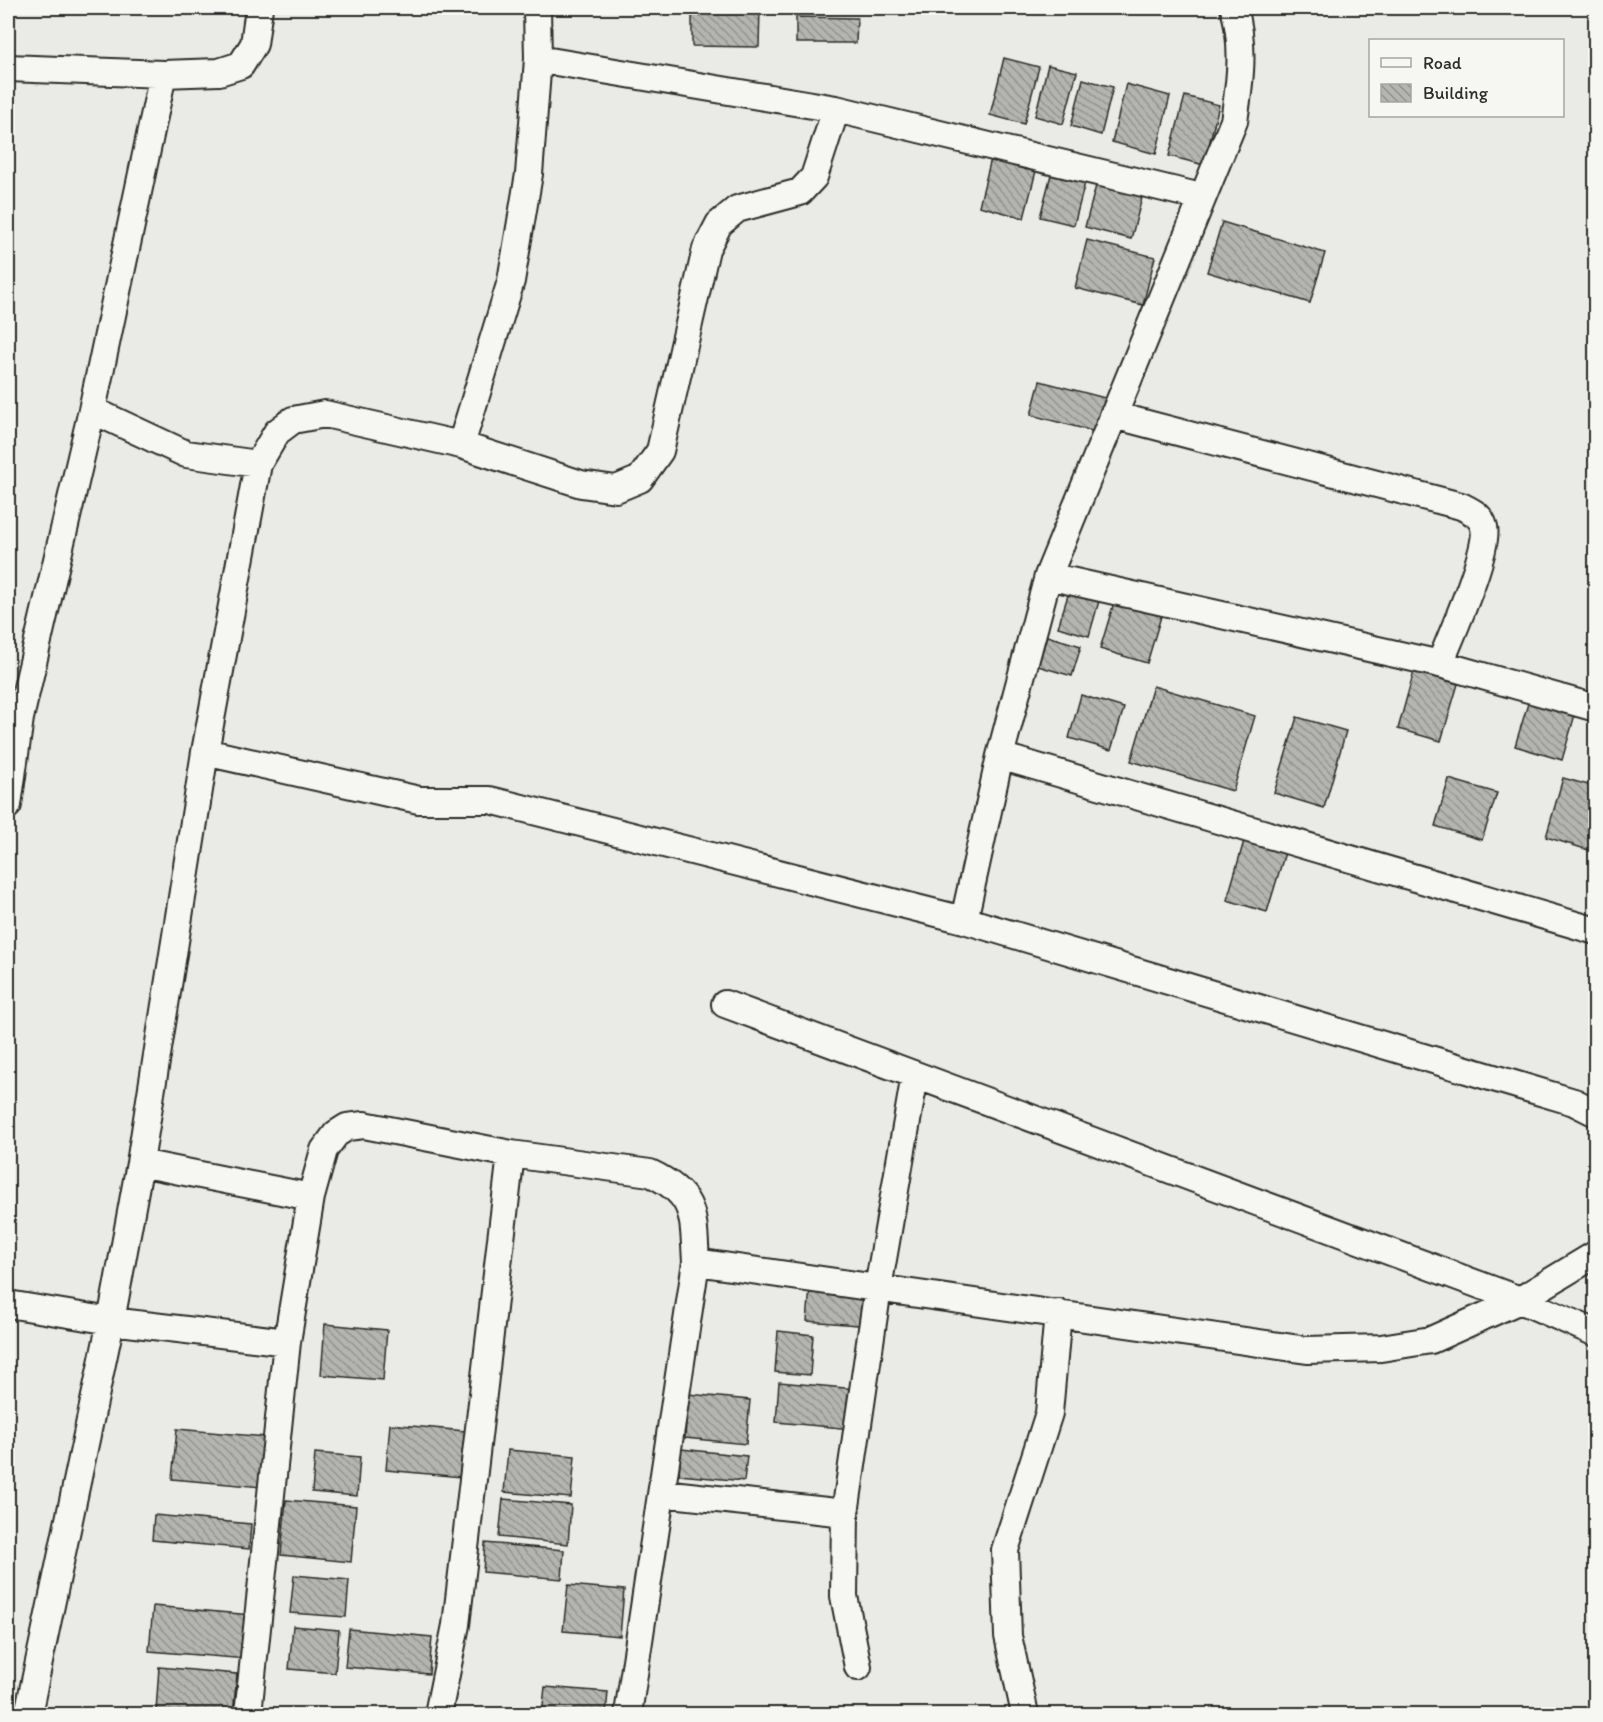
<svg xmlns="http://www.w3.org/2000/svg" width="1603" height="1722" viewBox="0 0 1603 1722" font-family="Itim,sans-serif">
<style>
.building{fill:url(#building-back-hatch);stroke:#2b2b2b;stroke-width:1.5}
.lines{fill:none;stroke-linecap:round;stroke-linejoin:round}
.street-casing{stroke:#2b2b2b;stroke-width:30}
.street{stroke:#f6f6f2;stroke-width:26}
</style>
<defs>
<pattern id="building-back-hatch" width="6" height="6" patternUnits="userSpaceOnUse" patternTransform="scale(1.5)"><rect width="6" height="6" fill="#b4b4b1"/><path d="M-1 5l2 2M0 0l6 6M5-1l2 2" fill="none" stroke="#939390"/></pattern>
</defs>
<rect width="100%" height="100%" fill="#eaeae6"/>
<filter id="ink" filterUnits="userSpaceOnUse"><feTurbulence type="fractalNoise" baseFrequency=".0167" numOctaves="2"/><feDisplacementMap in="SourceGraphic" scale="12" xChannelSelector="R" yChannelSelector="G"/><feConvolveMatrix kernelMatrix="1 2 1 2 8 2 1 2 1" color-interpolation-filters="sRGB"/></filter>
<g filter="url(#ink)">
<!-- building -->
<path class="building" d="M692 8H760L759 47 692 46Z
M792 8H856V12L792 11Z
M796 17 857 18 856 43H796Z
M1004 58 1039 67 1024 124 990 115Z
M1048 65 1077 72 1063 124 1035 116Z
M1083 79 1113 87 1101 135 1071 126Z
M1126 84 1170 96 1156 154 1112 142Z
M1185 96 1219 105 1204 165 1169 156Z
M993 151 1038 163 1024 218 979 206Z
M1053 167 1087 175 1074 225 1040 217Z
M1097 182 1143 194 1131 239 1085 227Z
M1222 222 1325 253 1310 303 1207 272Z
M1087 240 1155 257 1143 305 1075 288Z
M1040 381 1105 398 1096 432 1031 415Z
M1069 592 1099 601 1089 636 1058 627Z
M1115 599 1162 613 1147 663 1100 649Z
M1047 636 1081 646 1072 676 1038 666Z
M1414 671 1458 684 1441 741 1398 729Z
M1153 686 1255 716 1233 791 1131 761Z
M1081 695 1124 708 1111 750 1069 738Z
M1530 697 1576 711 1562 760 1515 746Z
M1297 717 1346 731 1324 808 1274 793Z
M1563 778 1596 787V838L1592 851 1546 837Z
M1449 779 1497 793 1482 840 1435 826Z
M1246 834 1287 846 1267 912 1227 900Z
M810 1288 873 1293 870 1326 807 1321Z
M325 1324 387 1330 383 1380 321 1375Z
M778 1331 813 1335 810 1375 775 1372Z
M779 1382 856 1389 852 1429 776 1422Z
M688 1394 750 1400 746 1444 685 1438Z
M390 1424 465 1431 461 1477 386 1470Z
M177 1429 266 1437 262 1487 172 1479Z
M681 1449 747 1456 744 1481 679 1475Z
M508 1450 575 1456 571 1498 504 1492Z
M315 1453 360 1457 357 1496 312 1492Z
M503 1499 571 1505 568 1544 499 1537Z
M286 1500 356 1506 351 1562 281 1555Z
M154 1515 251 1524 249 1549 152 1540Z
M485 1543 564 1550 562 1579 483 1572Z
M294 1575 349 1580 346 1617 290 1613Z
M568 1585 624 1590 620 1636 563 1631Z
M153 1606 251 1615 247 1659 149 1651Z
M293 1626 339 1630 335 1673 289 1669Z
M349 1629 432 1637 429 1674 345 1667Z
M159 1667 237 1674 233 1714 156 1711Z
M545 1687 608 1692 606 1714H542Z"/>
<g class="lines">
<defs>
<path id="street" d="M1234 8C1245 46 1240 82 1234 121L1048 576 1000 756 964 920 1574 1102 1596 1113
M538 59 836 109
M8 68 163 74 92 410 20 718 8 805
M163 74 219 72 241 65 254 44 259 8
M92 410 186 454 258 464
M1113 415 1461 506C1471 511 1481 515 1484 527 1490 549 1450 638 1440 664
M461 445 511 281 529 174 538 59 537 8
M1048 576 1440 664 1596 708
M205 752 419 800H490L964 920
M1000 756 1596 931
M725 1004 1520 1300 1596 1254
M140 1163 311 1197
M8 1304 111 1321 287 1342 311 1197 324 1150 336 1134 347 1127 364 1125 511 1154 650 1173C697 1195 693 1216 696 1262L1307 1350 1381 1348 1431 1340 1520 1300 1596 1333
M662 1493 845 1513
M858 1667 844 1596 845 1513 878 1288 915 1075
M28 1714 111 1321 140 1163 205 752 258 464 277 432 293 420 325 414 461 445 581 484 616 489 640 479 660 451 706 249 719 224 737 209 800 192 814 177 836 109 1201 197
M248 1714 287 1342
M438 1714 456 1625 511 1154
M628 1714 696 1262
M1025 1714 1008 1636 1005 1550 1049 1413 1058 1313"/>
</defs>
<!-- street casing -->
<use href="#street" class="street-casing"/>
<!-- street -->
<use href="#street" class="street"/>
</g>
</g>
<!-- margin -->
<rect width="1603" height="1722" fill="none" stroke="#f6f6f2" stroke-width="30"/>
<rect x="15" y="15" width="1573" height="1692" fill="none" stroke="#2b2b2b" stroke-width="2" filter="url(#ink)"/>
<!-- legend -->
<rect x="1369" y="39" width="195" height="78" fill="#f6f6f2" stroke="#a5a5a2" stroke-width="1.5"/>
<rect x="1381" y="58" width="30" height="9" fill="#f6f6f2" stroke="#a5a5a2" stroke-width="1.5"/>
<text x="1423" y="69" font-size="18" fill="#2b2b2b">Road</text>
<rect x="1381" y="84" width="30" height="18" fill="url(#building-back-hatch)" stroke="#a5a5a2" stroke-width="1.5"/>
<text x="1423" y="99" font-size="18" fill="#2b2b2b">Building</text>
</svg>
